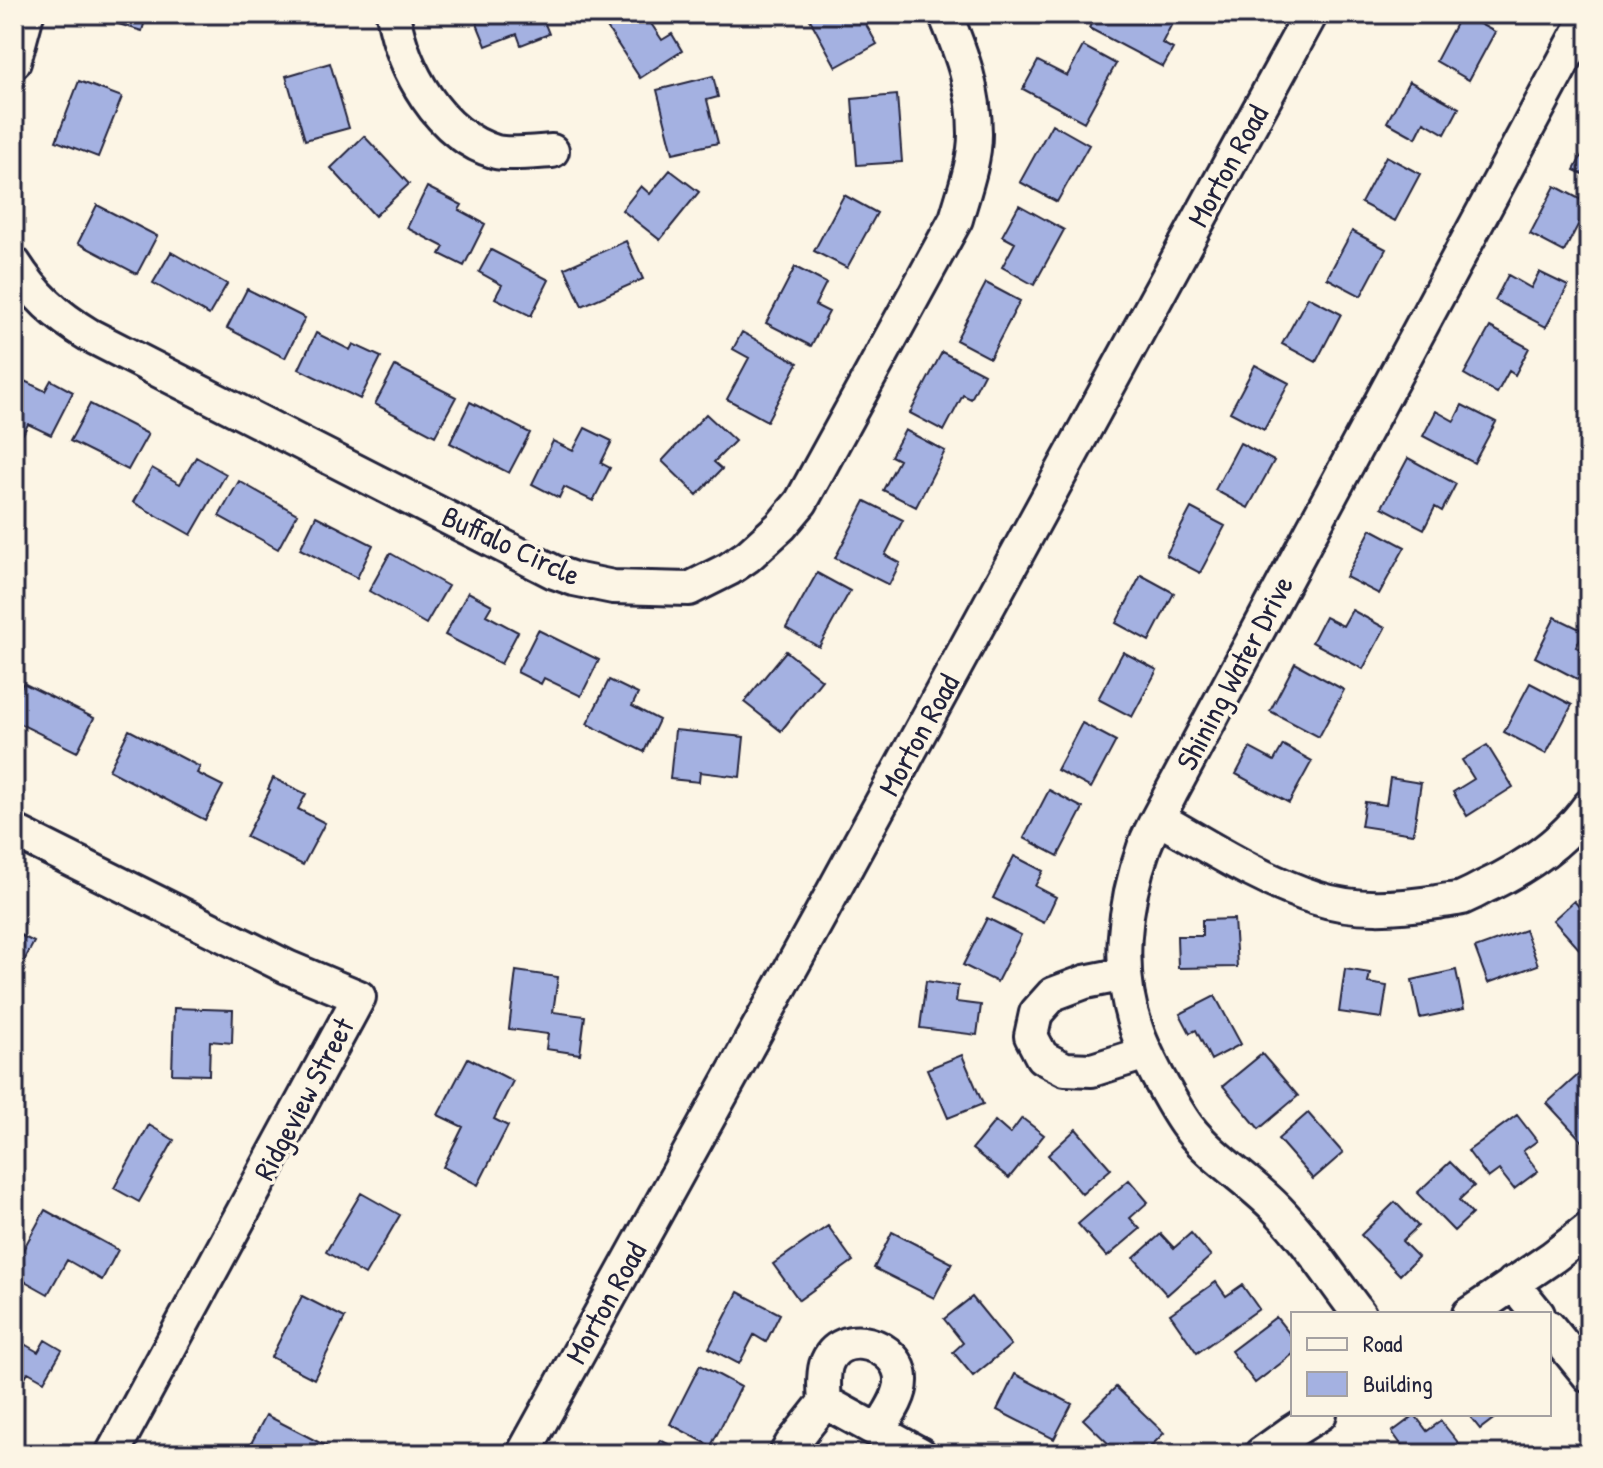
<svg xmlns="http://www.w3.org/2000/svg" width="1603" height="1468" viewBox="0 0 1603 1468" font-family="'Patrick Hand',sans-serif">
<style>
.building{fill:#a4b1e1;stroke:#22223b;stroke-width:2}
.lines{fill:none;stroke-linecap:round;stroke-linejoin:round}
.minor-casing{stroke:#22223b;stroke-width:38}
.minor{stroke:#fcf5e5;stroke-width:32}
.labels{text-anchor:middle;stroke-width:7;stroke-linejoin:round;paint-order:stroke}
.street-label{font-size:30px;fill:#22223b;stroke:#fcf5e5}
</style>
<rect width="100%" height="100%" fill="#fcf5e5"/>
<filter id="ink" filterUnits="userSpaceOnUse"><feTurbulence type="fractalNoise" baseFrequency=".0125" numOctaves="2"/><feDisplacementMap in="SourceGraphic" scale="16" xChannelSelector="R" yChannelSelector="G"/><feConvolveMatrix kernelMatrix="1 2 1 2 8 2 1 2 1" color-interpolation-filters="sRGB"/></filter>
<g filter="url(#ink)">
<!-- building -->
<path class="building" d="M96 14H147L142 31 95 17Z
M278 14H320V23L278 22Z
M473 14H541L549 34 521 45 517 34 486 46Z
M618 14H655L648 19 662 40 672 34 682 51 640 78 604 23Z
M807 14H846L848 16 852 14H860L877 44 836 67Z
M1096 14H1128L1131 16 1132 14H1177L1162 43 1173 49 1163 67 1089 28Z
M1461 14 1495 32 1469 80 1436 61Z
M1083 46 1116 64 1084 122 1023 89 1038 61 1067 76Z
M330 63 349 128 305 140 286 76Z
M713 76 718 97 707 100 718 143 673 153 657 90Z
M79 81 122 97 98 157 56 141Z
M1409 81 1459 108 1445 134 1424 122 1416 138 1387 122Z
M897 95 902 162 857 165 852 99Z
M1052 124 1089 145 1057 202 1020 182Z
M364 136 409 184 375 216 331 168Z
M1589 142V177L1574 170Z
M1386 156 1420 174 1395 221 1361 203Z
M670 170 699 192 660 240 622 210 641 186 650 194Z
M1555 186 1589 204 1564 252 1530 234Z
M427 187 462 205 459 210 485 224 464 266 440 254 444 247 407 228Z
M844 195 877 213 847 268 814 251Z
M97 205 157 236 137 274 78 243Z
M1019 205 1064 230 1034 285 1002 267 1015 243 1002 236Z
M1352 231 1386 249 1361 296 1327 278Z
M626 241 643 279 582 306 565 268Z
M491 250 549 280 531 316 495 298 502 285 479 272Z
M171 252 227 284 209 315 153 283Z
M795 267 826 283 815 305 829 312 811 346 766 323Z
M1539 272 1568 286 1546 327 1495 300 1508 275 1531 288Z
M986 283 1020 301 990 358 956 340Z
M247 289 305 318 285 358 227 328Z
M1308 297 1341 314 1316 362 1282 344Z
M1490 327 1529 348 1515 375 1509 371 1497 393 1464 374Z
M742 332 798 363 767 421 727 399 749 358 733 349Z
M316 333 350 350 353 344 381 357 360 399 299 369Z
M942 352 984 374 971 399 963 395 944 431 910 413Z
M1255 365 1289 383 1264 430 1230 412Z
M395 366 456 397 435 436 375 404Z
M14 376 45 391 51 380 73 392 51 435 28 424 23 434 14 430Z
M470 402 530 433 509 473 450 443Z
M90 404 148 434 128 470 70 441Z
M1462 405 1496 422 1474 463 1423 436 1436 411 1454 421Z
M706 414 735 441 714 462 722 469 697 495 662 461Z
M585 428 612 441 601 463 610 468 593 501 564 487 559 498 532 484 553 441 573 451Z
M905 430 945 451 916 507 883 490 899 460 891 456Z
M1240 443 1274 461 1248 508 1215 490Z
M196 457 226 474 191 535 133 502 152 468 180 484Z
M1408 458 1456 484 1442 511 1435 507 1424 529 1382 507Z
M239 481 297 514 278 549 219 516Z
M865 501 903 520 885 555 900 563 889 585 835 558Z
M1191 508 1225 526 1200 573 1166 555Z
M316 516 373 545 357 578 300 549Z
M1371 529 1405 547 1379 594 1346 577Z
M390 553 448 586 426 624 369 591Z
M817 573 850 591 819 647 786 628Z
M1141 575 1174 593 1149 641 1116 623Z
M468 592 492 605 486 615 518 632 501 664 445 635Z
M1352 610 1385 628 1363 669 1312 642 1325 617 1343 626Z
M1555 617 1584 631 1576 647 1589 653V674L1585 683 1535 657Z
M538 630 599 660 581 696 544 678 541 684 517 672Z
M786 651 822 680 781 731 744 702Z
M1123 652 1157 670 1132 717 1098 699Z
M1295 663 1344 690 1319 737 1270 711Z
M609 680 638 694 632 706 659 720 644 752 587 724Z
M23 683 94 718 77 752 14 721V702Z
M1530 683 1572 705 1546 754 1504 732Z
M1082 723 1116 741 1091 788 1057 770Z
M129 730 200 767 197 773 223 786 205 820 109 770Z
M675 730 744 737 740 777 700 772 699 782 670 779Z
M1283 745 1312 761 1289 803 1236 774 1250 748 1274 761Z
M1487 745 1513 787 1467 816 1453 792 1474 779 1462 760Z
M273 778 306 794 298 809 325 823 303 865 246 837 270 790 268 789Z
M1390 778 1421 783 1413 834 1361 826 1365 802 1386 805Z
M1049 790 1083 808 1058 856 1024 838Z
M1014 856 1043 871 1035 886 1056 897 1044 923 993 898Z
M1574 901 1589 918V960L1553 920Z
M987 918 1021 935 997 982 963 965Z
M1234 919 1237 967 1178 968 1177 936H1202V920Z
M1525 930 1538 965 1488 983 1475 948Z
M14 932 34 942 14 980Z
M1345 969 1370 973 1368 983 1387 986 1382 1018 1339 1012Z
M1456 970 1464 1009 1420 1018 1412 980Z
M516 971 558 977 553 1012 585 1016 580 1054 546 1049 548 1034 509 1029Z
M926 981 958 986 956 1002 981 1005 977 1035 920 1028Z
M1215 996 1241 1044 1211 1060 1196 1030 1190 1033 1180 1014Z
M174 1008 233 1010 232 1043 210 1041 209 1075 172 1074Z
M1262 1054 1298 1096 1259 1129 1223 1086Z
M962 1055 983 1104 948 1118 927 1069Z
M468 1058 513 1081 494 1119 508 1126 478 1185 443 1167 463 1127 438 1115Z
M1588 1066 1589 1136 1583 1142 1547 1103Z
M1308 1113 1343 1153 1313 1179 1278 1139Z
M1517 1115 1537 1141 1523 1151 1538 1171 1514 1189 1499 1170 1488 1178 1468 1151Z
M1022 1118 1044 1135 1009 1178 972 1149 995 1121 1010 1134Z
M149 1125 174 1140 139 1202 114 1188Z
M1076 1129 1111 1169 1082 1194 1048 1155Z
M1450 1162 1474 1186 1459 1200 1472 1214 1454 1231 1417 1193Z
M1129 1180 1148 1202 1130 1218 1140 1229 1107 1257 1078 1224Z
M361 1193 400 1215 365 1275 326 1252Z
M1395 1202 1418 1226 1402 1241 1418 1257 1400 1275 1361 1235Z
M45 1210 118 1250 102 1280 67 1260 48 1294 14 1275V1266Z
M828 1226 853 1261 799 1300 773 1264Z
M892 1232 952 1263 934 1298 874 1268Z
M1191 1233 1211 1256 1167 1295 1134 1258 1161 1234 1174 1248Z
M1216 1282 1226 1296 1242 1285 1259 1309 1197 1353 1170 1314Z
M738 1292 780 1314 766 1342 754 1335 739 1364 709 1348Z
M302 1296 345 1318 314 1379 271 1357Z
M972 1297 1011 1345 973 1376 953 1352 963 1343 944 1319Z
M1276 1317 1293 1338V1354L1255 1383 1231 1351Z
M14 1338 38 1352 45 1340 62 1350 44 1381 28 1372 14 1397Z
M700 1365 741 1387 711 1446 670 1424Z
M1015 1374 1072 1404 1054 1439 997 1410Z
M1116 1387 1164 1433 1143 1454H1119L1083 1419Z
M1468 1414H1500L1480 1429Z
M266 1415 326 1446 322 1454 246 1453Z
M1415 1415 1427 1431 1441 1421 1464 1450 1459 1454H1408L1392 1432Z
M660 1440 688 1454H653Z"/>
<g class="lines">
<defs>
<path id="minor" d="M393 14C403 69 438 135 496 152 508 155 537 152 552 151
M14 62 27 14
M14 263C35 296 56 315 89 335L554 572 574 579 613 587 689 589 729 569 748 556 781 526 801 502 956 219C964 191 975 162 975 134 975 90 962 54 945 14
M1158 818C1209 847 1260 880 1316 898 1355 911 1397 908 1437 902 1445 900 1454 900 1462 898 1469 895 1477 891 1484 887 1525 868 1563 843 1589 806
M14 831 287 967 359 997 112 1454
M1125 974 1085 982 1053 994 1036 1013 1031 1036 1042 1057 1065 1069 1092 1070 1146 1053
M1513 1283 1538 1314
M1359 1314C1332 1279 1308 1241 1277 1209 1249 1180 1213 1159 1188 1127 1176 1111 1167 1093 1157 1075 1150 1061 1142 1046 1137 1031 1116 972 1123 905 1144 847 1151 828 1162 811 1171 793L1589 14
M1469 1314 1553 1257 1589 1229
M1549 1327 1589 1376
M825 1402C824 1391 823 1376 826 1365 839 1325 902 1344 901 1381 901 1398 887 1416 878 1431
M523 1454 822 912 1311 14
M786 1454 791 1445 825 1402 920 1454
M1261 1454 1293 1431 1320 1414"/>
</defs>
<!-- minor casing -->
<use href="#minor" class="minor-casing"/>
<!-- minor -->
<use href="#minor" class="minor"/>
</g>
</g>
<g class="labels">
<!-- street labels -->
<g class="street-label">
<text transform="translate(1228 166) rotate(-61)" y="10">Morton Road</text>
<text transform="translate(511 546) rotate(25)" y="10">Buffalo Circle</text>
<text transform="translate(1235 673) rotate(-62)" y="10">Shining Water Drive</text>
<text transform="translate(919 735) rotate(-61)" y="10">Morton Road</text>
<text transform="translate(304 1099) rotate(-62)" y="10">Ridgeview Street</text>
<text transform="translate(606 1303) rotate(-61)" y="10">Morton Road</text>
</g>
</g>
<!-- margin -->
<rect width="1603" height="1468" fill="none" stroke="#fcf5e5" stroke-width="48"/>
<rect x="24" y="24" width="1555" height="1420" fill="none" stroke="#22223b" stroke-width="3" filter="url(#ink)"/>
<!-- legend -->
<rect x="1291" y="1312" width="260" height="104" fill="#fcf5e5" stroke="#a5a1a1" stroke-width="2"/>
<rect x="1307" y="1338" width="40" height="12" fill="#fcf5e5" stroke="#a5a1a1" stroke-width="2"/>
<text x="1363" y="1352" font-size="24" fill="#22223b">Road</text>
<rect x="1307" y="1372" width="40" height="24" fill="#a4b1e1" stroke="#a5a1a1" stroke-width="2"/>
<text x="1363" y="1392" font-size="24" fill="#22223b">Building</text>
</svg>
